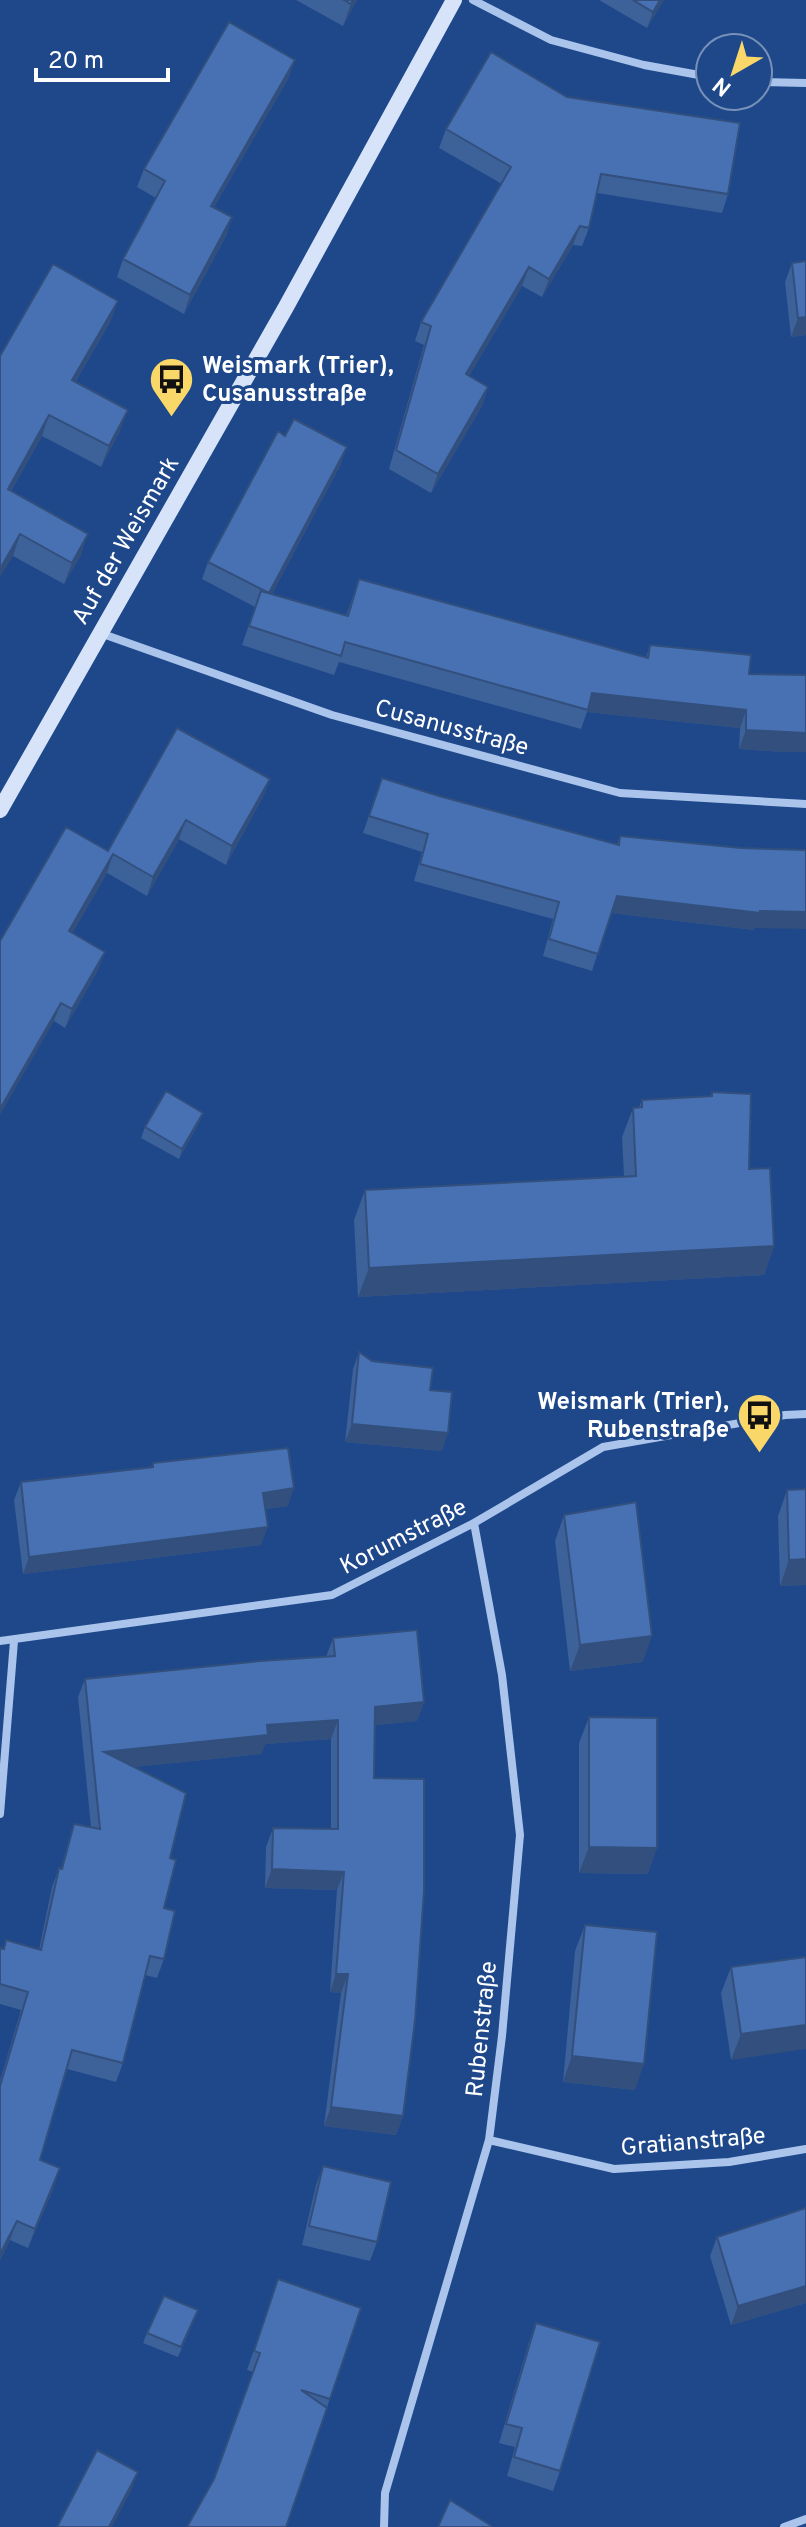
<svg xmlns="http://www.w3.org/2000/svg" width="806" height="2527" viewBox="0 0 806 2527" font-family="Overpass,sans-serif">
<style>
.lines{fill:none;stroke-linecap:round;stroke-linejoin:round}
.street{stroke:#aac4ec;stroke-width:8}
.secondary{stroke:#d6e3f9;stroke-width:16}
.wall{fill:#3d6199}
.shaded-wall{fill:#324f7d}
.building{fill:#4771b2;stroke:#324f7d;stroke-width:2}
.labels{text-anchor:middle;stroke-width:6;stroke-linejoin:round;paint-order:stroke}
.poi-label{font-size:24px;font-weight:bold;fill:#fff;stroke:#1e488a;text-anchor:start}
.street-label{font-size:24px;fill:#fff;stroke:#1e488a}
</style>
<rect width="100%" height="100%" fill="#1e488a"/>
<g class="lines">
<!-- street -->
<path class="street" d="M473 0 551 40 644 65 710 77
M758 82 806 83
M100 633 332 715 620 793 806 804
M0 1641 332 1595 474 1523 603 1447 785 1415 806 1414
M0 1814 14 1641
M489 2140 614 2169 729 2162 806 2149
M384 2527 385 2493 489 2140 502 2036 520 1835 502 1675 474 1523
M784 2527 806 2519"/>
<!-- secondary -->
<path class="secondary" d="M0 810 286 307 454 0"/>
</g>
<!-- wall -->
<path class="wall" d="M296 0H357L343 26Z
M599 0H664L647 28Z
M295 60 288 79 214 207 232 217 226 236 184 314 117 277 123 259 156 198 137 187 144 169Z
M446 129 728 194 722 213 597 193 589 228 582 246 573 245 542 297 522 286 469 376 488 387 482 406 431 493 389 469 424 345 415 341 421 322 502 184 439 148Z
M792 263 806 335 791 337 785 282Z
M118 301 110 322 76 381 120 431 101 467 42 436 11 491 81 555 64 584 13 556 0 356Z
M341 464 272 594 346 616 359 579 646 657 650 645 749 674 782 752 739 749 740 728 587 712 581 729 339 662 334 675 242 645 255 607 202 579 208 562Z
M270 779 263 797 226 865 179 839 147 896 107 873 72 933 105 952 98 970 65 1028 54 1021 0 941 108 851Z
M376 795 439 796 617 845 620 836 754 928V930L611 913 592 971 543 956 553 919 414 881 422 852 363 833Z
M712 1092 749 1169 774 1246 764 1275 358 1297 354 1220 365 1190 624 1176 622 1137 633 1108 639 1107 642 1100 710 1096Z
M203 1113 199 1123 179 1159 141 1138 145 1127Z
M359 1352 372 1361 430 1390 442 1451 345 1442 353 1369Z
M153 1463 288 1506 265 1509 261 1545 23 1574 14 1500 21 1482 151 1467Z
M806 1489V1585L780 1586 778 1516 787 1490Z
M564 1515 643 1662 570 1671 555 1541Z
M333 1638 424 1702 417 1721 375 1725 374 1778 403 2116 396 2135 324 2126 341 1993 330 1992 337 1890 265 1888 266 1847 273 1828 331 1829V1739L265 1744 261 1754 134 1767 170 1858 164 1908V1959L157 1978 145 1975 123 2063 116 2082 67 2069 40 2160 54 2187 28 2248 10 2240 0 2260V2081L21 2010 0 2004V1948L39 1950 52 1887 59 1868 61 1869 68 1843 74 1824 91 1827 78 1697 85 1679 326 1657Z
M589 1717 648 1874 579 1873V1743Z
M585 1925 635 2090 563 2082 575 1951Z
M806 1957 731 2060 721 1993 731 1967Z
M323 2166 377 2242 370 2261 302 2245 316 2185Z
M806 2208V2303L731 2325 710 2256 717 2237Z
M278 2279 361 2308 286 2527 214 2479 253 2372 247 2370Z
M194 2320 178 2357 143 2343 147 2333Z
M536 2323 560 2471 553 2491 507 2476 515 2447 499 2443 529 2342Z"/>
<!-- shaded-wall -->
<path class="shaded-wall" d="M353 0H357L343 26 351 4Z
M660 0H664L647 28 653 12Z
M295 60 288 79 204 224 211 206Z
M232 217 226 236 184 314 190 295Z
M580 226 573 245 542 297 549 279Z
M529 267 522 286 459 393 466 374Z
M118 301 110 322 64 401 72 380Z
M806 317V335L791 337 798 318Z
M488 387 482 406 431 493 438 474Z
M128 410 120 431 101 467 109 446Z
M49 415 42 436 0 510 8 489Z
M347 447 341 464 263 611 269 594Z
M20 534 13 556 0 577V569Z
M88 534 81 555 64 584 72 563Z
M592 693 746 710 740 728 587 712Z
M746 730 806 733V752H782L739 749Z
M270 779 263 797 226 865 232 846Z
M186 820 179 839 147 896 153 877Z
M113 854 107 873 63 950 69 931Z
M617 896 760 911 806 912V929L754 928V930L611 913Z
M105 952 98 970 65 1028 72 1009Z
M61 1003 54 1021 0 1115V1109Z
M203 1113 199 1123 179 1159 182 1149Z
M774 1246 764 1275 358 1297 369 1268Z
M352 1424 448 1433 442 1451 345 1442Z
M294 1488 288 1506 257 1510 263 1493Z
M268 1527 261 1545 23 1574 29 1557Z
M806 1559V1585L780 1586 789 1560Z
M652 1636 643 1662 570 1671 580 1645Z
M424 1702 417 1721 368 1726 375 1707Z
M338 1720 331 1739 265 1744 261 1754 97 1771 104 1752 267 1725Z
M589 1847 657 1848 648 1874 579 1873Z
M272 1869 344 1872 337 1890 265 1888Z
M336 1974H348L341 1993 330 1992Z
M806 2025V2049L731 2060 741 2034Z
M572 2056 644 2064 635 2090 563 2082Z
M331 2107 403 2116 396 2135 324 2126Z
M60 2168 54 2187 28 2248 35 2229Z
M17 2221 10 2240 0 2260V2254Z
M806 2286V2303L731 2325 738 2306Z
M138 2472 131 2491 112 2527H109Z"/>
<!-- building -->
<path class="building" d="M344 0H353L351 4Z
M633 0H660L653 12Z
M229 22 295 60 211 206 232 217 190 295 123 259 165 181 144 169Z
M491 52 567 97 740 123 728 194 601 174 589 228 580 226 549 279 529 267 466 374 488 387 438 474 396 450 431 326 421 322 511 167 446 129Z
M806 261V317L798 318 792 263Z
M53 264 118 301 72 380 128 410 109 446 49 415 8 489 88 534 72 563 20 534 0 569V356Z
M294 419 347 447 269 593 208 562 278 431 285 436Z
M359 579 648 658 650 645 751 655 749 674 806 675V733L746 730V710L592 693 588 710 345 642 341 656 249 626 261 591 348 616Z
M177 728 270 779 232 846 186 820 153 877 113 854 69 931 105 952 72 1009 61 1003 0 1109V941L66 827 108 851Z
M382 778 439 796 619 845 620 836 741 848 806 850V912L760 911V913L617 896 598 954 549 939 559 902 420 864 428 834 369 816Z
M166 1091 203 1113 182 1149 145 1127Z
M712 1092 751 1094 749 1169 770 1168 774 1246 369 1268 365 1190 636 1176 633 1108 642 1107V1100L712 1096Z
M359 1352 372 1361 433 1368 430 1390 452 1392 448 1433 352 1424Z
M288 1448 294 1488 263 1493 268 1527 29 1557 21 1482 153 1467V1463Z
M806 1489V1559L789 1560 787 1490Z
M636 1502 652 1636 580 1645 564 1515Z
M417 1630 424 1702 375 1707 374 1778 424 1779V1891L415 2021 403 2116 331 2107 348 1974H336L344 1872 272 1869 273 1828 338 1829V1720L267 1725 268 1735 104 1752 186 1793 170 1858 176 1860 164 1908 175 1911 164 1959 150 1956 123 2063 72 2050 40 2160 60 2168 35 2229 17 2221 0 2254V2086L28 1992 0 1984V1948L4 1949 6 1940 41 1950 59 1868 62 1869 74 1824 100 1829 85 1679 260 1661 335 1656 333 1638Z
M589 1717 657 1718V1848L589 1847Z
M585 1925 657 1932 644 2064 572 2056Z
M806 1957V2025L741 2034 731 1967Z
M323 2166 391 2182 377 2242 309 2226Z
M806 2208V2286L738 2306 717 2237Z
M278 2279 361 2308 330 2399 301 2390 327 2408 286 2527H187L214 2479 260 2353 254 2351Z
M164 2296 198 2310 181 2347 147 2333Z
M536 2323 600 2342 560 2471 514 2457 522 2428 506 2424Z
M97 2450 138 2472 109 2527H57Z
M450 2500 490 2525 492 2527H438Z"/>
<!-- icons -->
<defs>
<symbol id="bus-pin" viewBox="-11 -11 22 30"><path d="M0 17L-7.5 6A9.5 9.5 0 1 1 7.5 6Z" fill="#fad769" stroke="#1e488a"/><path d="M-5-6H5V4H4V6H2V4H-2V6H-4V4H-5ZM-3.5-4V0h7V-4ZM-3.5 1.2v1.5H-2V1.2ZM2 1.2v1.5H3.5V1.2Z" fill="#111"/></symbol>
</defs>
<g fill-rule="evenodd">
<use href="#bus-pin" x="146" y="354" width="51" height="69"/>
<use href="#bus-pin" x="734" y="1390" width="51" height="69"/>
</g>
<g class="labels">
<!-- poi labels -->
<g class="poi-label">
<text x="202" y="373">Weismark (Trier),<tspan x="202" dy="28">Cusanusstraße</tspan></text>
<text x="729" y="1409" text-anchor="end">Weismark (Trier),<tspan x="729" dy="28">Rubenstraße</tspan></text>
</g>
<!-- street labels -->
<g class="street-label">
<text transform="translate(125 540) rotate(-60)" y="8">Auf der Weismark</text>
<text transform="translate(452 727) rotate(15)" y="8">Cusanusstraße</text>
<text transform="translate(403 1536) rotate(-27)" y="8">Korumstraße</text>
<text transform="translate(481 2029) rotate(-84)" y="8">Rubenstraße</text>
<text transform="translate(693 2141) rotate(-5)" y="8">Gratianstraße</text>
</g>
</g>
<!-- north arrow -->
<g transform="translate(734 72) rotate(219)"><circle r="38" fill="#1e488a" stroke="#7891b9" stroke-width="2"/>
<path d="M0-6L14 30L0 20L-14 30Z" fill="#fad769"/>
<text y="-12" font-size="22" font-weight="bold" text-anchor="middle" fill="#ffffff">N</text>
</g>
<!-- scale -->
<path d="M36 68v12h132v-12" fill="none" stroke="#ffffff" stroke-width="4"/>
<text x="48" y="68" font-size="24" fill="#ffffff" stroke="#1e488a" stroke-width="6" paint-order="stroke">20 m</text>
</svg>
